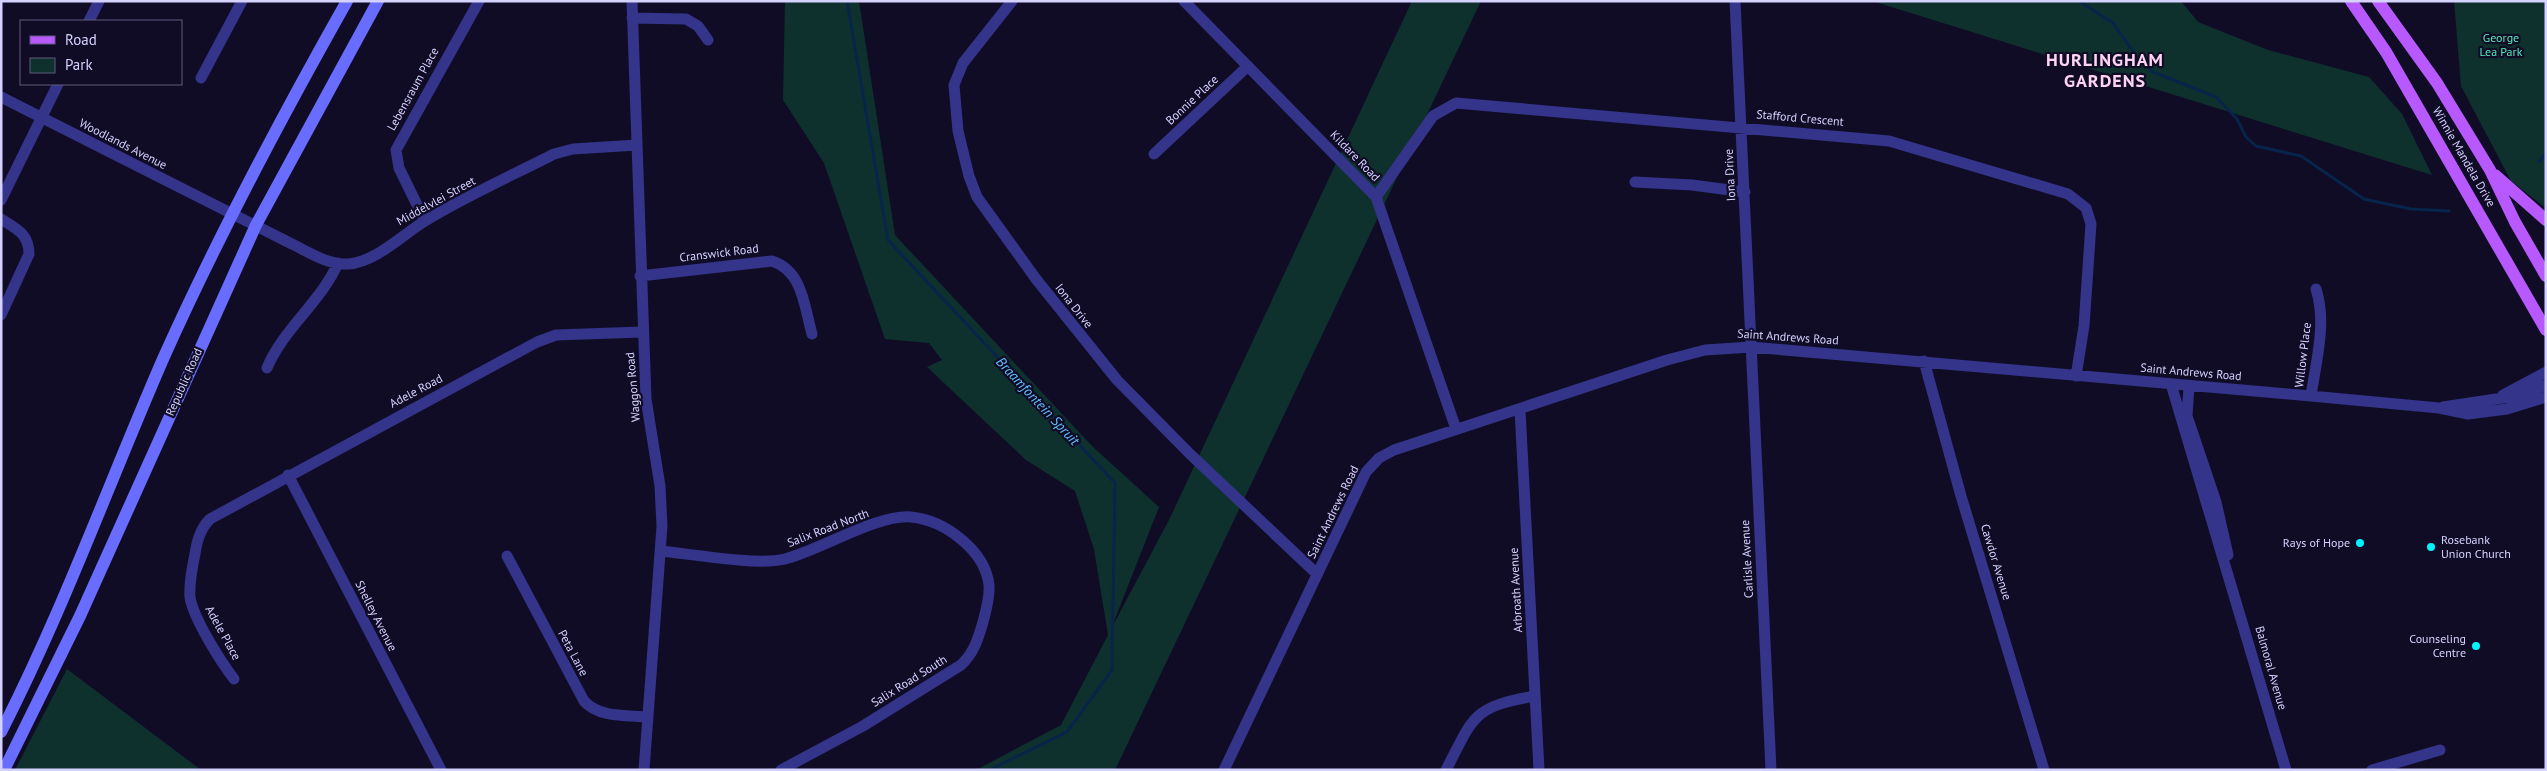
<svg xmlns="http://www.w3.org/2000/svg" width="2547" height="771" viewBox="0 0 2547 771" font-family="'PT Sans',sans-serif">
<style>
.green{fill:#0f312e}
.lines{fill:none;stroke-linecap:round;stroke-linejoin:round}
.stream{stroke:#07244b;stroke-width:3}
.street{stroke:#33348a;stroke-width:11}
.secondary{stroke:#696dff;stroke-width:12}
.primary{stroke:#b859ff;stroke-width:12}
.poi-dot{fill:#00f2fd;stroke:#100c26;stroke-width:2}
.labels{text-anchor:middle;stroke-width:4.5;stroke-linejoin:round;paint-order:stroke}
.park-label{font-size:12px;fill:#52ebbc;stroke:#100c26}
.street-label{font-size:12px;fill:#d5d2ff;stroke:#100c26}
.poi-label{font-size:12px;fill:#d5d2ff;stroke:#100c26;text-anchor:end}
.water-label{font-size:14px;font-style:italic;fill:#60beff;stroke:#100c26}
.district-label{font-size:18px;font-weight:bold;letter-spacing:1px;fill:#ffd4f2;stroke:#100c26}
</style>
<rect width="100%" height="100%" fill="#100c26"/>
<!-- green -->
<path class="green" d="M785 1H859L895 235 1092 446 1159 507 1111 629 1169 520 1412 1H1481L1115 770H976L1061 725 1108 635 1094 549 1075 491 1026 460 927 367 942 360 929 343 885 339 824 163 783 100Z
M1872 1H2181L2198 22 2268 50 2369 77 2402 114 2432 175Z
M2454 1H2546V208L2511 181 2461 86Z
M67 669 201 770H15Z"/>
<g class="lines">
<!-- stream -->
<path class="stream" d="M847 1 888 240 1115 483 1112 670 1067 732 989 770
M1980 1H1988
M2079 1 2113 23 2137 57 2153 72 2216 97 2237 119 2246 137 2256 146 2301 156 2364 199 2411 209 2449 211
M2539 162 2546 152"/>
<!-- street -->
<path class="street" d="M632 1 646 399 660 486 662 526 644 770
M1012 1 963 63 954 85 958 131 969 176 977 197 1036 279 1117 380 1190 454 1317 574
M1184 1 1376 197 1456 429
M1735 1 1771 770
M632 18 686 19 698 26 708 40
M89 21 99 1
M201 78 242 1
M1 97 288 242C307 251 327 265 348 264 376 262 402 235 425 221 466 196 511 176 554 154L573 149 637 145
M1154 154 1248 66
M1635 182 1692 185 1745 192
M1376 197 1433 116 1456 103 1889 141 2068 194 2086 208 2091 224 2084 326 2076 376
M1 200 58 84
M1 219C17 229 29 234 29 254L1 315
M425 221 399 168 396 150 479 1
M640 276 772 261C803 271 804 306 812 334
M1924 361 1961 496 2044 770
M267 368C283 329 321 302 338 263
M2171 384 2286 770
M2189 386 2187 416 2216 502 2228 555
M2503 395 2546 372
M2311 396C2316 361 2327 323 2316 289
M2443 407 2516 396 2546 385
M1520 410 1539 770
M288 475 441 770
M661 551C692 554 757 566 785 559 820 550 878 514 911 517 944 520 985 550 989 585 990 598 986 610 983 622 978 639 974 653 961 665L863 726 781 770
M507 556 584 701C599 718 627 715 648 717
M234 679C221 662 193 618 190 597 189 583 192 568 195 554 197 541 200 529 210 519L537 342 556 335 642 332
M1224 770 1366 472 1379 458 1394 450 1667 360 1705 350 1751 347 2311 396 2439 408 2468 414 2507 409 2546 397
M1446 770C1474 716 1472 707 1535 696
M2372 770 2440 750"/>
<!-- secondary -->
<path class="secondary" d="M1 732C63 611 109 483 163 359 218 236 281 118 347 1
M4 770 80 616 256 225 378 1"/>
<!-- primary -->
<path class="primary" d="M2351 1 2386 52 2546 330
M2378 1 2437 83 2490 170 2515 222 2546 276
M2495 175 2546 220"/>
</g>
<!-- markers -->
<g class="poi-dot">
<circle cx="2360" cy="543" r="5"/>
<circle cx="2431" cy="547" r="5"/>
<circle cx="2476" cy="646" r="5"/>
</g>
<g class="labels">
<!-- park labels -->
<g class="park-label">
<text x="2501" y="42">George<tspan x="2501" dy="14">Lea Park</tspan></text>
</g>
<!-- street labels -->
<g class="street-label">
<text transform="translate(413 89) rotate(-61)" y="4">Lebensraum Place</text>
<text transform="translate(1192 100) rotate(-43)" y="4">Bonnie Place</text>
<text transform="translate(1800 118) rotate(5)" y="4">Stafford Crescent</text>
<text transform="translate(123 144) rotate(27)" y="4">Woodlands Avenue</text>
<text transform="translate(1355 156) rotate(46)" y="4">Kildare Road</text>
<text transform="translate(2464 157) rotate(60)" y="4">Winnie Mandela Drive</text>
<text transform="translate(1730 175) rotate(-93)" y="4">Iona Drive</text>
<text transform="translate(436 201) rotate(-29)" y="4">Middelvlei Street</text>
<text transform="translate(719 253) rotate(-7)" y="4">Cranswick Road</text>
<text transform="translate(1074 306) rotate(52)" y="4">Iona Drive</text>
<text transform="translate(1788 337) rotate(4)" y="4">Saint Andrews Road</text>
<text transform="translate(2303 355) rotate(-83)" y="4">Willow Place</text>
<text transform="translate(2191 372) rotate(5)" y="4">Saint Andrews Road</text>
<text transform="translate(184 382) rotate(-66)" y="4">Republic Road</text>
<text transform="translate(633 387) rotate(-95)" y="4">Waggon Road</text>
<text transform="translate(416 391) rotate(-28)" y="4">Adele Road</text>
<text transform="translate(1333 512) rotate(-64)" y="4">Saint Andrews Road</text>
<text transform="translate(828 528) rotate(-21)" y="4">Salix Road North</text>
<text transform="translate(1747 559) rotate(-93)" y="4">Carlisle Avenue</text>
<text transform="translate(1996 562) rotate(73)" y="4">Cawdor Avenue</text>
<text transform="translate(1516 590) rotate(-93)" y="4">Arbroath Avenue</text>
<text transform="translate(376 616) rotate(63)" y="4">Shelley Avenue</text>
<text transform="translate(223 633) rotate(61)" y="4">Adele Place</text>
<text transform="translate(573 653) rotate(62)" y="4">Peta Lane</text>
<text transform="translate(2271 668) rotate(74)" y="4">Balmoral Avenue</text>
<text transform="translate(909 681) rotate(-32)" y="4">Salix Road South</text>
</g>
<!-- poi labels -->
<g class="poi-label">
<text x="2441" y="544" text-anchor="start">Rosebank<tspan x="2441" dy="14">Union Church</tspan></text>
<text x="2350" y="547">Rays of Hope</text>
<text x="2466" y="643">Counseling<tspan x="2466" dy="14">Centre</tspan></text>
</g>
<!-- water labels -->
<g class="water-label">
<text transform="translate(1038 401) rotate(47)" y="5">Braamfontein Spruit</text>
</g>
<!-- district labels -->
<g class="district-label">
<text x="2105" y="66">HURLINGHAM<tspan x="2105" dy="21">GARDENS</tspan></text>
</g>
</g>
<!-- border -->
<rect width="2547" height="771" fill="none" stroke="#d5d2ff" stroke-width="5"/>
<!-- legend -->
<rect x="20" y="20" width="162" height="65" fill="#100c26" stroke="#5f5b7d"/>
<rect x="30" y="36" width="25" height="8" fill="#b859ff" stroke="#5f5b7d"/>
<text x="65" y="45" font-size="15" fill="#d5d2ff">Road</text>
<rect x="30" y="58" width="25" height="15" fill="#0f312e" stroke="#5f5b7d"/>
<text x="65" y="70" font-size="15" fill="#d5d2ff">Park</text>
</svg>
